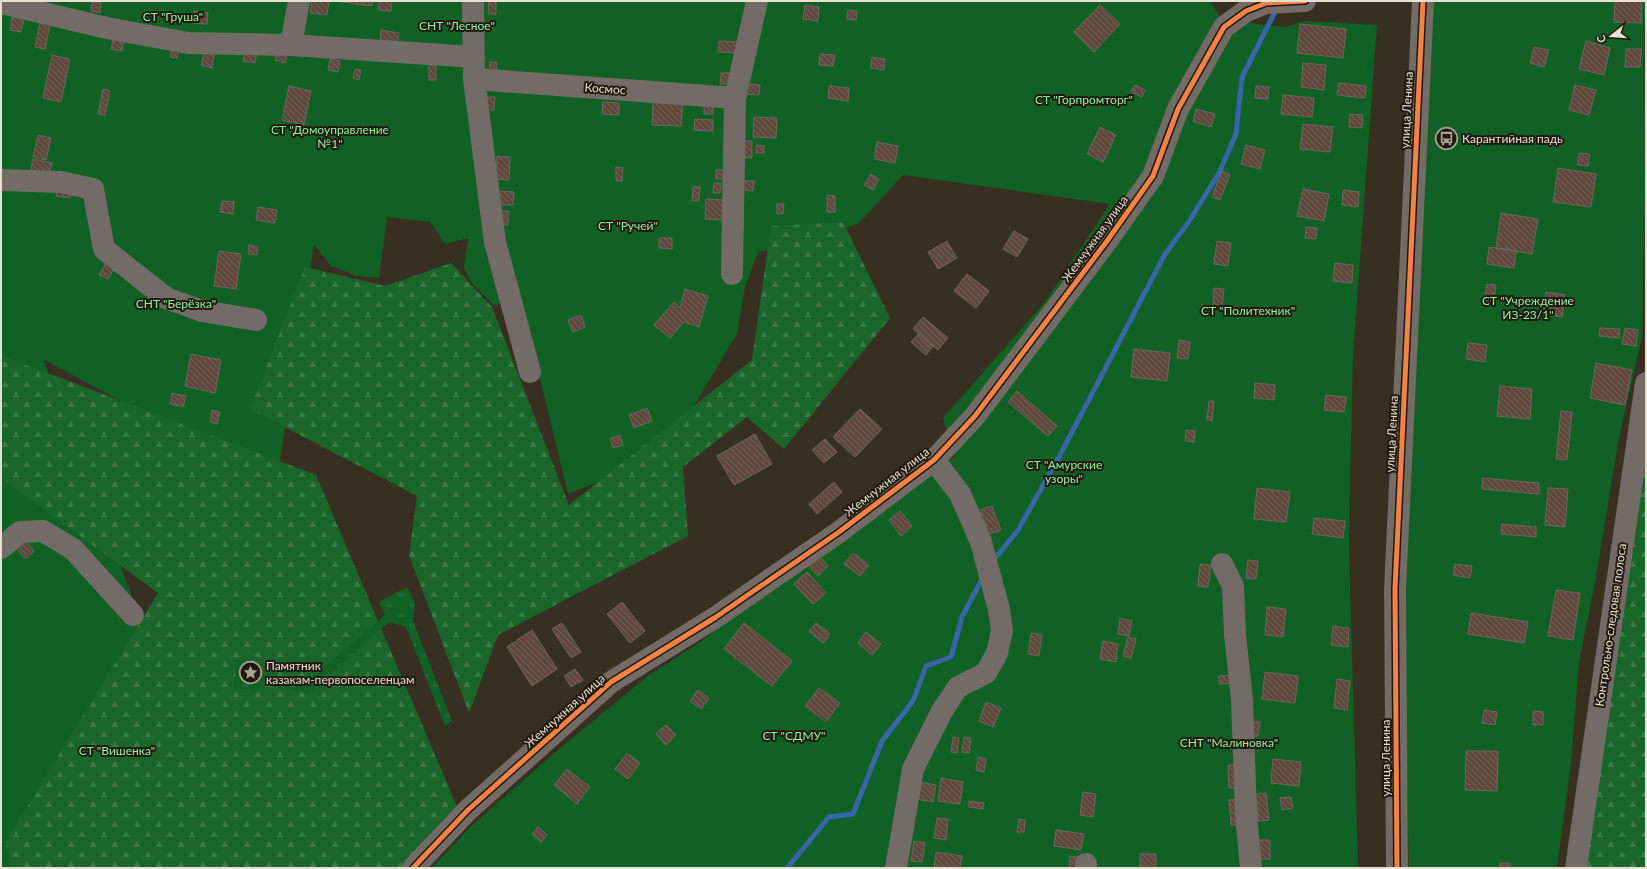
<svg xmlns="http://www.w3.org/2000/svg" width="1647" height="869" viewBox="0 0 1647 869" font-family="Lato,sans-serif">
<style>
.green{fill:#116025}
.forest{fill:url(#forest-firs)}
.park{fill:url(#park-tufts)}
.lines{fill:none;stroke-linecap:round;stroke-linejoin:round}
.stream{stroke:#3867a9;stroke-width:5}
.building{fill:url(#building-back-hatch);stroke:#71665d}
.minor{stroke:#726b66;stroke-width:22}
.cycleway-casing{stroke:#211b0f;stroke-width:8}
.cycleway{stroke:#f48246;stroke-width:5}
.labels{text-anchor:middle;stroke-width:4;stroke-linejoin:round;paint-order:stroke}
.park-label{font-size:12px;fill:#8ef79c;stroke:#211b0f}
.street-label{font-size:12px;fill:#e7dfcf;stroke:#211b0f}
.poi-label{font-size:12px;fill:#e7dfcf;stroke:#211b0f;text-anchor:start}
</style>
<defs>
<pattern id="forest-firs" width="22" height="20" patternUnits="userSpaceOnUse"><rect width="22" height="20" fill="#1a652a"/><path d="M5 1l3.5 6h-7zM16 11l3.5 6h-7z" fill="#3b7b48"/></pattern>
<pattern id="park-tufts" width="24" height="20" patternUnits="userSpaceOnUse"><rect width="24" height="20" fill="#116025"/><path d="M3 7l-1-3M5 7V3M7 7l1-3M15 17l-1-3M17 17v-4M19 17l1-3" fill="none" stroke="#347644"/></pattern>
<pattern id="building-back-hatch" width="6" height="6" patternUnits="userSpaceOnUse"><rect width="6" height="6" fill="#5e493c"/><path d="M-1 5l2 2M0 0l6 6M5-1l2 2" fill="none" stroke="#756357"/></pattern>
</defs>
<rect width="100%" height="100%" fill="#372f20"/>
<!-- green -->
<path class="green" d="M1 1H1210L1228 30 1248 23 1287 27 1304 21 1377 25 1353 356 1350 486 1349 547 1358 868H432L470 827 559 749 649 675 699 643 780 578 928 471 955 457 943 418 1045 302 1110 204 903 175 858 224 758 252 745 287 737 334 664 456 568 494 535 358 516 299 494 305 471 282 464 267 468 238 445 244 430 222 387 217 379 278 357 276 331 266 314 244 276 485 43 359 138 612 419 868H1Z
M1433 1H1646L1644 32 1645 191 1642 337 1619 437 1594 588 1579 661 1571 763 1557 868H1409L1402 608Z"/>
<!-- forest -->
<path class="forest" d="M843 222 890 318 784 449 747 417 683 467 688 536 498 635 469 713 409 555 417 496 250 409 305 267 385 286 451 263 492 307 569 505 752 360 771 226Z
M3 356 316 475 460 814 401 868H10L6 841 158 593 1 478V385Z
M1646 394V868H1570Z"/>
<!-- park -->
<path class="park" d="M407 587 415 603 413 621 452 721 445 726 406 627 389 622 308 694 262 681 258 691 234 688 236 659 262 664V674L304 685 385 615 379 602Z"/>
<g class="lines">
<!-- stream -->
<path class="stream" d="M992 562 1018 530 1060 455 1165 254 1188 223 1219 173 1236 134 1242 77 1277 8
M787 868 829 817 853 814 882 741 913 701 926 666 951 657 962 617 983 577"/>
</g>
<!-- building -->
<path class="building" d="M312 1H329L327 15 310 13Z
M335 1H373L372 6Z
M379 1H392L391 11 378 10Z
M489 1H496V14H488Z
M1615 1H1642L1641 23 1614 22Z
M92 2 101 3 100 13 91 11Z
M805 5 819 7 818 21 803 19Z
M1100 5 1120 24 1094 52 1074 32Z
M848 10 857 11 856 20 847 19Z
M194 11 208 13 207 24 193 23Z
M12 17 24 19 21 32 10 30Z
M40 23 50 25 45 49 35 47Z
M1300 24 1346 29 1343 58 1297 53Z
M381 30 399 33 397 45 380 42Z
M114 36 124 38 122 51 111 49Z
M719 41 739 42 738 53 718 52Z
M1586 41 1610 48 1604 75 1579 69Z
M172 47 179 49 177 58 170 57Z
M1534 47 1549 50 1544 67 1530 63Z
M205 49 215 51 212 68 201 65Z
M1626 49H1641L1640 67H1625Z
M245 50 257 52 255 63 243 61Z
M277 51 287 53 285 63 275 60Z
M820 54 835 55 833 66 819 65Z
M52 55 70 59 61 102 43 98Z
M872 57 885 59 884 70 871 68Z
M330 59 340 61 338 72 328 70Z
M429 62H436V80H429Z
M490 62H497L496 77 489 76Z
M1303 63 1326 65 1324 90 1301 87Z
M355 69 361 70 359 80 353 78Z
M721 73H731V84H720Z
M745 83 760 85 759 95 744 94Z
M1339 83 1366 86 1365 98 1337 95Z
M1135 85 1145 90 1142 97 1131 92Z
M1575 85 1596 90 1589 115 1569 110Z
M289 86 311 91 304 125 282 120Z
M829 86 849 88 848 101 828 98Z
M1256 86 1269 87 1268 99 1255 98Z
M103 89 110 91 105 115 98 114Z
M1283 95 1314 98 1312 117 1281 114Z
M486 97H495L494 110H485Z
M653 100 683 102 681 126 652 125Z
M704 101H713V114H704Z
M603 102 619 103V115L602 114Z
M1196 109 1215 114 1211 127 1193 121Z
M1350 114 1363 115 1362 128 1349 127Z
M754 117 777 118 776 138 753 137Z
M695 119 713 120V131L694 130Z
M1303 124 1333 127 1330 152 1300 149Z
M1100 127 1116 135 1103 162 1087 154Z
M38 135 51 138 46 160 33 157Z
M743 141H752V158L742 157Z
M877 142 898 146 895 163 874 159Z
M756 145 764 146V153H756Z
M1246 145 1265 150 1260 169 1241 164Z
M1579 153 1590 154 1588 166 1577 165Z
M497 156 510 157 509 180 496 179Z
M33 159 52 163 49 174 31 170Z
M616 167 623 168 622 181H616Z
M1558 168 1596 174 1591 207 1553 202Z
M716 170H726V179H716Z
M1222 171 1230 175 1220 200 1212 197Z
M871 174 879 179 873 190 864 185Z
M743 181H754L753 191 742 190Z
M714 183H721L720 193H713Z
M693 187H700L699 201H692Z
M1303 189 1329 194 1324 221 1297 216Z
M57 190 71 192 70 198 56 196Z
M1343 190 1359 192 1358 207 1342 205Z
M497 191 514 192 513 205H496Z
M827 195 835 196V212H827Z
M706 199 725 200 724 220 705 219Z
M222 201 234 202 233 214 220 212Z
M777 204H784L783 214H777Z
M258 207 277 210 275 223 256 220Z
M500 211H509L508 225H499Z
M1501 213 1538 219 1532 254 1496 248Z
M1306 227 1317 228 1316 239 1305 238Z
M1014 231 1028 239 1017 257 1003 249Z
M659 238H672V249L659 248Z
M947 241 957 258 938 269 928 252Z
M1217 241 1231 243 1228 266 1214 264Z
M249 245 258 247 257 255 248 254Z
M1489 247 1516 251 1514 268 1487 264Z
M219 251 241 254 236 289 214 286Z
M107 261 115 266 108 279 99 275Z
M1335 263 1353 265 1352 283 1333 281Z
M967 274 989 291 976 308 954 291Z
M1487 284 1496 285 1493 305 1484 303Z
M1214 288 1224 289 1222 308 1213 307Z
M685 289 708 296 699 327 684 322 670 338 654 325 674 302 680 308Z
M1546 292 1565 295 1562 317 1543 314Z
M581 315 585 327 573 332 568 320Z
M923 317 948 338 938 350 913 329Z
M1600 328 1620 329 1619 338 1599 336Z
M1625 328 1638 330 1636 346 1622 344Z
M918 334 933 346 926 355 911 342Z
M1179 340 1190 342 1188 359 1177 358Z
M1468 343 1487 345 1485 362 1466 359Z
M1134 349 1170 353 1167 381 1131 377Z
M191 354 221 360 215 393 185 386Z
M1596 363 1632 370 1625 405 1590 398Z
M1255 383 1275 385 1274 400 1254 398Z
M1500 386 1532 389 1530 419 1497 416Z
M1017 391 1057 426 1048 436 1008 402Z
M172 393 186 396 183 407 170 404Z
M1326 395 1346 397 1344 412 1324 410Z
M1209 401H1214L1212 421 1207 420Z
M647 408 652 421 634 428 629 415Z
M860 409 882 429 855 457 833 437Z
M212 410 220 412 217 424 210 422Z
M1561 411 1572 412 1567 460 1556 459Z
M1186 430 1195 431 1194 442 1185 441Z
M755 434 772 464 734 485 717 456Z
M620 435 623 445 613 448 610 439Z
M825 439 837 452 824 463 812 450Z
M1483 478 1539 483V494L1482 489Z
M834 482 842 492 817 514 809 504Z
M1257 488 1290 492 1286 522 1254 519Z
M1548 488 1568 489 1565 527 1545 525Z
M992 506 1001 530 989 534 980 510Z
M900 511 912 526 901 536 889 520Z
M1314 518 1345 521 1343 538 1312 534Z
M1502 524 1536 527V537L1501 534Z
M23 538 34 551 26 559 14 546Z
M816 553 828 566 818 576 806 563Z
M853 553 869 565 860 576 844 564Z
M1248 560 1258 561 1256 579 1246 578Z
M1200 564 1211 565 1208 587 1198 586Z
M1455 564 1472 566 1470 578 1453 575Z
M807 572 826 593 813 604 794 584Z
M1556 590 1580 593 1573 640 1548 636Z
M622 602 645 631 630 643 607 614Z
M1267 607 1286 609 1283 637 1265 635Z
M1471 613 1528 622 1524 643 1468 634Z
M1120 618 1132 621 1129 636 1118 634Z
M562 623 581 652 571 658 552 629Z
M744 623 792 661 772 686 724 649Z
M816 623 830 634 823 643 809 631Z
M1333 626 1349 628 1348 647 1331 645Z
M532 630 557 669 532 686 507 647Z
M866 632 881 644 872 655 858 643Z
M1031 633 1042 635 1039 656 1028 654Z
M1128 637 1136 639 1131 658 1123 656Z
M1103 641 1118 644 1116 662 1100 659Z
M575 669 583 680 571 687 564 676Z
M1265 672 1298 676 1295 703 1262 699Z
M1235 675 1236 683 1219 684V676Z
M1337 679 1350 681 1347 710 1334 708Z
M819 688 840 703 826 722 805 706Z
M698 690 709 698 701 709 690 701Z
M986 702 1001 708 993 727 979 721Z
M1484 710 1497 712 1495 725 1482 723Z
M1533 711 1543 712V725H1533Z
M1252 722H1260L1258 736H1250Z
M666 725 676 735 666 745 656 734Z
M953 737 959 738 957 753 951 752Z
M964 737 971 738 969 753 962 752Z
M1466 751H1498L1497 791 1465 790Z
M627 753 640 763 628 779 615 769Z
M978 757 986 759 984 772 976 770Z
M1273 759 1301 762 1299 786 1271 783Z
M1228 765H1241L1243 787 1229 788Z
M567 769 590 787 577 804 554 785Z
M941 778 963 782 960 804 938 801Z
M920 782 936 785 933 802 917 799Z
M1083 792 1096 794 1093 817 1080 815Z
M1266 793 1269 820 1258 821 1256 794Z
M1291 797 1293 808 1282 810 1280 798Z
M1243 799 1245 825H1231L1229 800Z
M969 801 984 803 983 809 969 807Z
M937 818 948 819 946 840 934 838Z
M1019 819 1025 820 1024 832H1017Z
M538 827 547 835 541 842 532 834Z
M1056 830 1084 834 1081 850 1054 846Z
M1255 840H1270V859H1255Z
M914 841 925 843 922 862 911 861Z
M936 852 962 856 960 868H934Z
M1140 854H1156V868H1140Z
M1070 856 1084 858 1083 868H1069Z
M1500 863H1510V868H1500Z"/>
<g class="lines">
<!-- minor -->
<path class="minor" d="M473 1 474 79 495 242 530 372
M1 3 107 28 188 43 291 45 474 57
M291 45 299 1
M474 79 735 98
M1 180 61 182 93 189 104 249 166 298 202 311 256 320
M732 274 735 98 757 1
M1 548 20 532 43 531 73 549 133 615
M1222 564 1233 586 1235 635 1242 699 1246 814 1251 868
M413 868 468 810 611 682 716 617 839 532 934 460 975 416 1107 241 1153 176 1178 109 1224 27 1246 11 1266 3 1305 1
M896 868 913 769 942 711 958 687 986 673 997 653 1002 631 999 609 981 542 960 494 934 460
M1086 868V864
M1397 868 1395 589 1423 1
M1576 868 1646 383"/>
<defs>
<path id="cycleway" d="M413 868 468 810 611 682 716 617 839 532 934 460 975 416 1107 241 1153 176 1178 109 1224 27 1246 11 1266 3 1305 1
M1397 868 1395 589 1423 1"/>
</defs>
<!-- cycleway casing -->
<use href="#cycleway" class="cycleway-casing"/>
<!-- cycleway -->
<use href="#cycleway" class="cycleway"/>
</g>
<!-- icons -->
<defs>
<symbol id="bus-ring" viewBox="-11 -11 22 22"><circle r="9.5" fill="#211b0f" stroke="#a9a192" stroke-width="1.5"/><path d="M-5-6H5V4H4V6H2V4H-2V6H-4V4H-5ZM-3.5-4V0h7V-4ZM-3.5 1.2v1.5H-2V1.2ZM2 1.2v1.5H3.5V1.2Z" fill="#a9a192"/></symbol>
<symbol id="sight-ring" viewBox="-11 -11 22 22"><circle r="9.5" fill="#211b0f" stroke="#a9a192" stroke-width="1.5"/><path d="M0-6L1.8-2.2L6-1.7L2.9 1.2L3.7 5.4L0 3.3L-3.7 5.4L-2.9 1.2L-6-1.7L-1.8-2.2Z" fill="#a9a192"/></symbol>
</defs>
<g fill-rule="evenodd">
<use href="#bus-ring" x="1434" y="126" width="25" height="25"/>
<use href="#sight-ring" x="238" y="660" width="25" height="25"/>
</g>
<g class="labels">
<!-- park labels -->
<g class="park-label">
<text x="173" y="21">СТ "Груша"</text>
<text x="457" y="30">СНТ "Лесное"</text>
<text x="1084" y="104">СТ "Горпромторг"</text>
<text x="330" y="134">СТ "Домоуправление<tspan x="330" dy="14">№1"</tspan></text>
<text x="628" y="230">СТ "Ручей"</text>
<text x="1528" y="305">СТ "Учреждение<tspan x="1528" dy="14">ИЗ-23/1"</tspan></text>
<text x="176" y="308">СНТ "Берёзка"</text>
<text x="1248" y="315">СТ "Политехник"</text>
<text x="1064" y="469">СТ "Амурские<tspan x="1064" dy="14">узоры"</tspan></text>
<text x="794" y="740">СТ "СДМУ"</text>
<text x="1229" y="747">СНТ "Малиновка"</text>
<text x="117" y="755">СТ "Вишенка"</text>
</g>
<!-- street labels -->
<g class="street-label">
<text transform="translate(605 89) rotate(4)" y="4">Космос</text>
<text transform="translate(1407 110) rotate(-87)" y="4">улица Ленина</text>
<text transform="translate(1095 239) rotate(-54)" y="4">Жемчужная улица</text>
<text transform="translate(1392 434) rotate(-87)" y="4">улица Ленина</text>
<text transform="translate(887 482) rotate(-38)" y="4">Жемчужная улица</text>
<text transform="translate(1611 625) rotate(-82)" y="4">Контрольно-следовая полоса</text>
<text transform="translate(565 711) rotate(-42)" y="4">Жемчужная улица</text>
<text transform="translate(1386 758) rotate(-90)" y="4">улица Ленина</text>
</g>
<!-- poi labels -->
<g class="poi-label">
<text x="1462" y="143">Карантийная падь</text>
<text x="266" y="670">Памятник<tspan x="266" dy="14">казакам-первопоселенцам</tspan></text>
</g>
</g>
<!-- border -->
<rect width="1647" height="869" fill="none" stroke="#e7dfcf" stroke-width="4"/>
<!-- north arrow -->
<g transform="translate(1611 36) rotate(253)" stroke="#211b0f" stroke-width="3" paint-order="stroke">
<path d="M0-3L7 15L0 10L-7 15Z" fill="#e7dfcf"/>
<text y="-6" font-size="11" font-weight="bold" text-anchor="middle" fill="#e7dfcf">С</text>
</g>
</svg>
